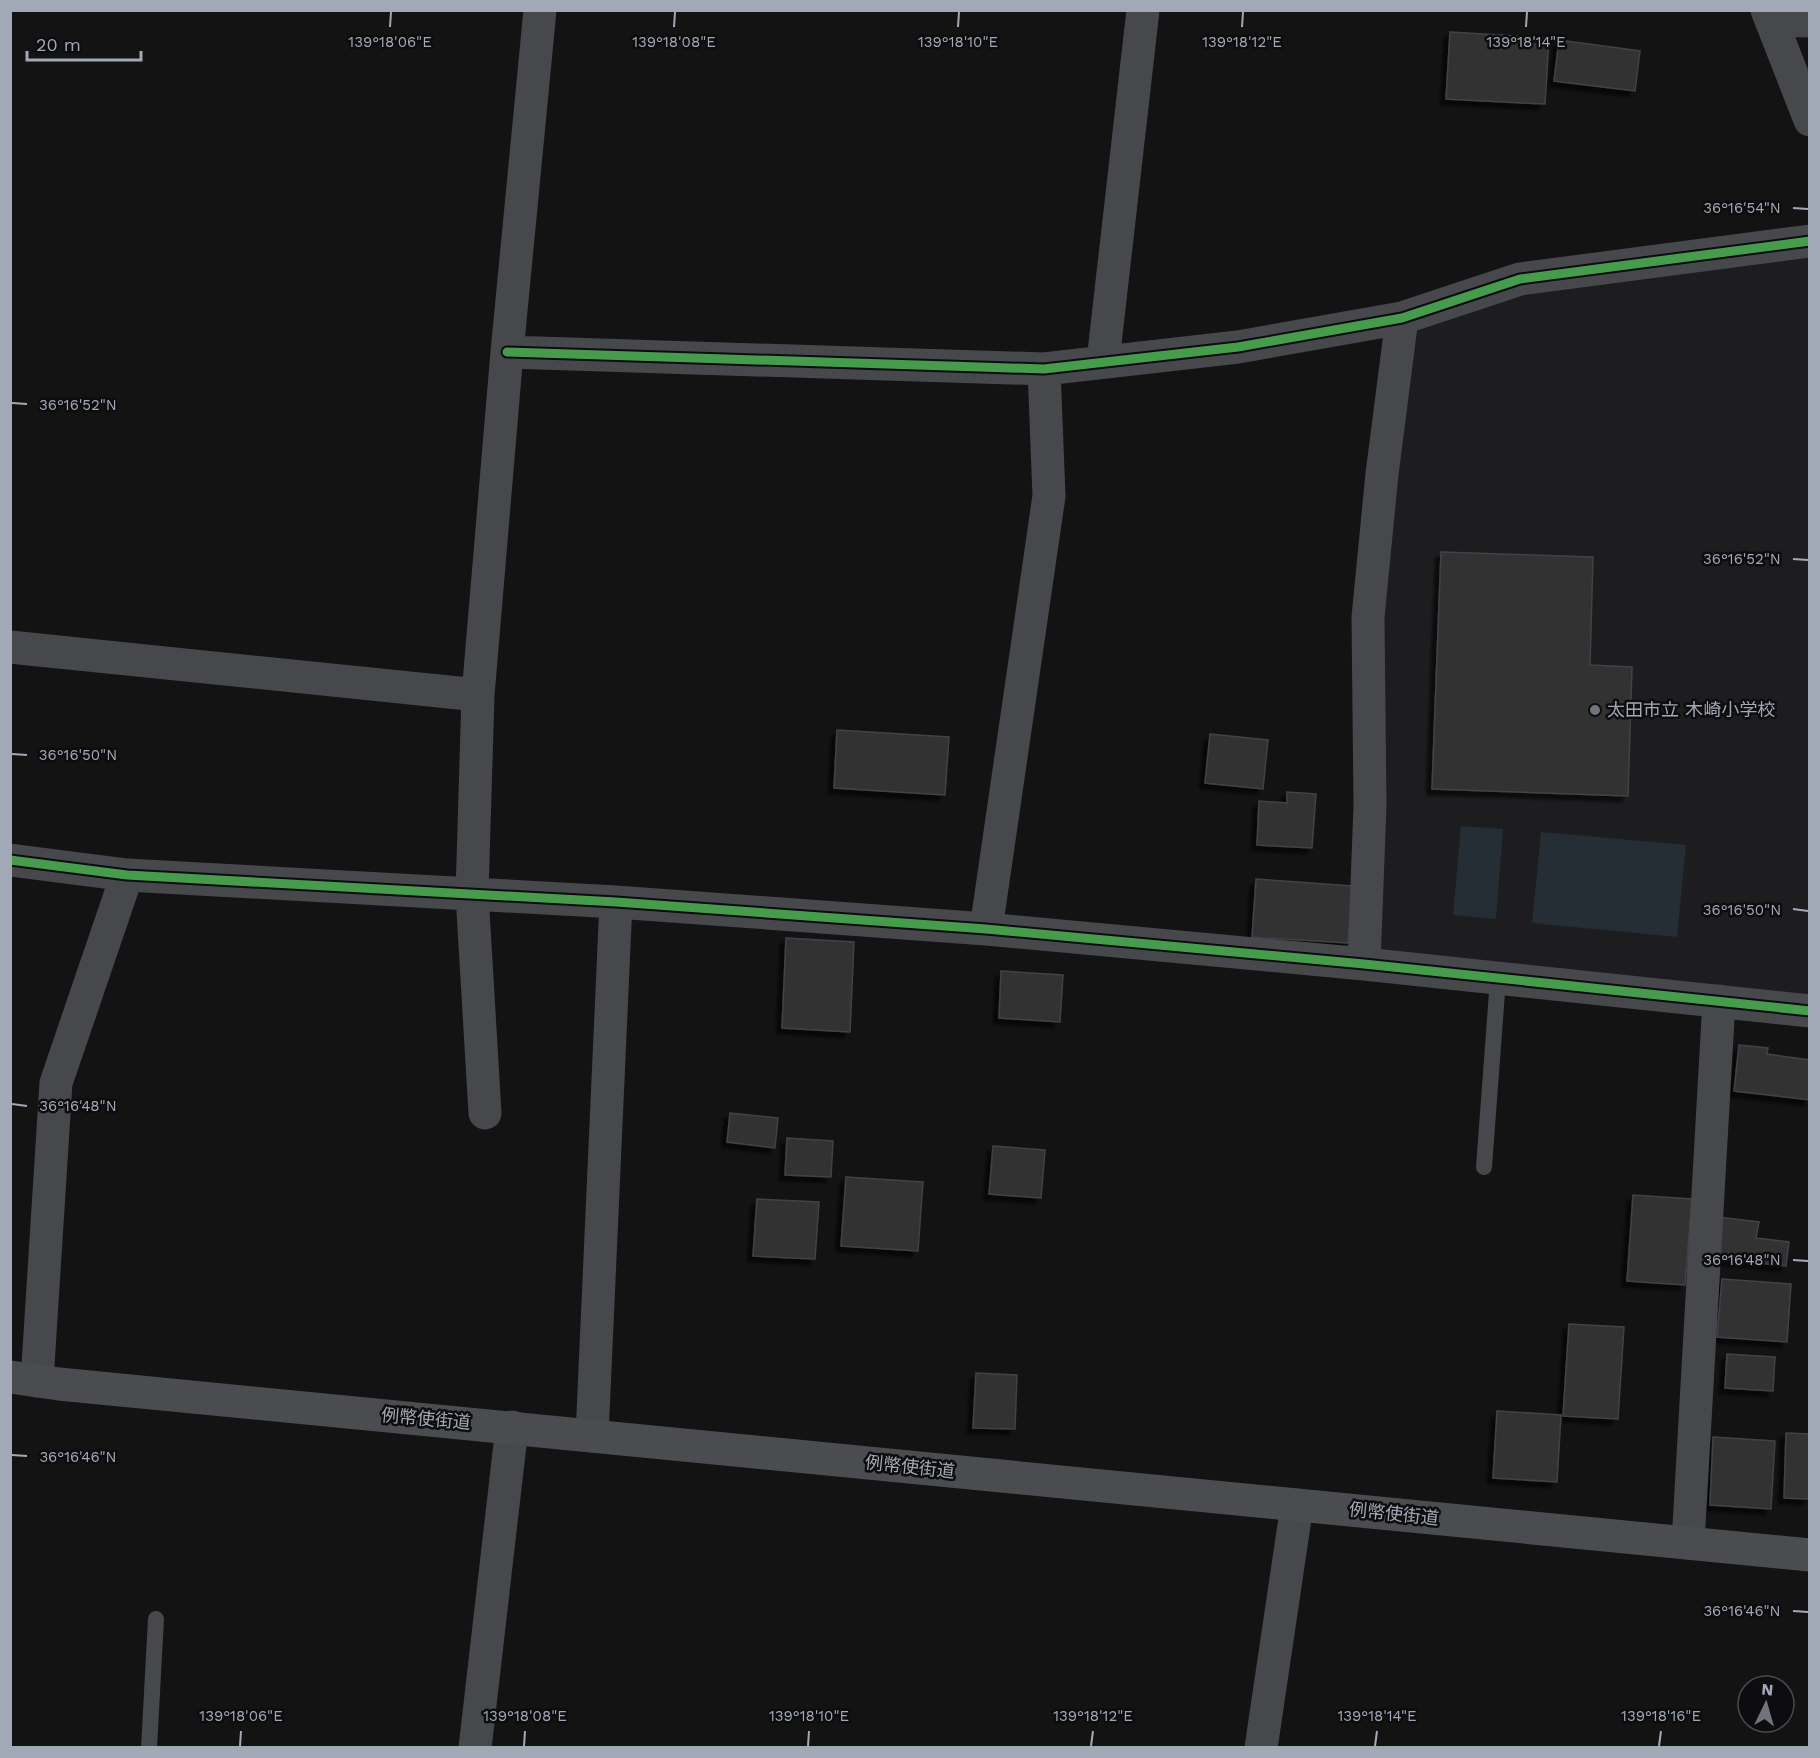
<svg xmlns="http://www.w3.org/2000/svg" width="1820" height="1758" viewBox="0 0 1820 1758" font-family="'Work Sans','Noto Sans JP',sans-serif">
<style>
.built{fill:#1d1d1f}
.water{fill:#252e35}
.building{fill:#313133;stroke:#414347;stroke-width:1.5;filter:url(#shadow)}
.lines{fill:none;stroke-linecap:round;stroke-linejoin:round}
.service{stroke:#46484c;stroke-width:16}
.minor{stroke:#46484c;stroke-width:33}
.tertiary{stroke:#46484c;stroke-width:33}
.secondary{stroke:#4a4c50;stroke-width:33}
.cycleway-casing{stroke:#0d0d0f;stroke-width:13}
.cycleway{stroke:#469c4c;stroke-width:9}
.ticks{fill:none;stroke:#a2a9b6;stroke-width:2}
.poi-dot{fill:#70747d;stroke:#0d0d0f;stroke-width:2}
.labels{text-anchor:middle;stroke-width:5;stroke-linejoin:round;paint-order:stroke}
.poi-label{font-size:18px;fill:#a2a9b6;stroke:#0d0d0f;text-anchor:start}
.street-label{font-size:18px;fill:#a2a9b6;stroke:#0d0d0f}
.ticks-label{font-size:15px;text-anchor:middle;fill:#a2a9b6;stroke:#0d0d0f;stroke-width:5;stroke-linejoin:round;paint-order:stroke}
</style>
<defs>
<filter id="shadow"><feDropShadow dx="-5.5" dy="5.5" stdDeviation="1.5" flood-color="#0009"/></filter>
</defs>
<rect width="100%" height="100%" fill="#131313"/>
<!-- built -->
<path class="built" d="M1809 251V999L1375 954 1381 617 1411 336 1427 319 1523 293Z"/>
<!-- water -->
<path class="water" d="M1461 826 1503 829 1496 919 1453 915Z
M1541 832 1686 845 1677 937 1532 923Z"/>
<!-- building -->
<path class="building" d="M1450 32 1549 38 1545 104 1446 99Z
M1559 40 1640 51 1635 91 1554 81Z
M1441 552 1593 557 1590 665 1632 667 1628 796 1432 789Z
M837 730 949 737 945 795 834 788Z
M1210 734 1268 740 1263 789 1205 783Z
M1287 792 1316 794 1312 848 1257 845 1259 801 1287 803Z
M1256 879 1352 886 1348 943 1252 937Z
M786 938 854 942 850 1032 782 1028Z
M1001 971 1063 975 1060 1022 999 1018Z
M1739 1045 1768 1048 1767 1054 1810 1060V1100L1734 1091Z
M730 1113 778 1118 775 1148 727 1142Z
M787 1138 833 1141 831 1177 785 1175Z
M993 1146 1045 1150 1041 1198 989 1194Z
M846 1177 923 1182 918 1251 841 1246Z
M1633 1195 1692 1199 1685 1285 1627 1281Z
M757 1199 819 1202 815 1259 753 1256Z
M1718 1217 1759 1222 1756 1238 1789 1242 1786 1266 1713 1258Z
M1722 1279 1791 1284 1787 1342 1717 1337Z
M1569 1324 1624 1327 1618 1419 1563 1416Z
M1727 1354 1775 1357 1773 1391 1725 1388Z
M976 1373 1017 1375 1015 1429 973 1428Z
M1497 1411 1561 1415 1557 1482 1493 1478Z
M1786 1433 1810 1434V1499L1784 1498Z
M1713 1437 1775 1441 1771 1509 1710 1505Z"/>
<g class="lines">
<!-- service -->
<path class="service" d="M1484 1167 1498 979
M149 1748 156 1619"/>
<!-- minor -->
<path class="minor" d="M1767 10 1810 120
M1771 20 1810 21
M507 352 1044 369 1238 347 1402 318 1520 279 1810 241
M1103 361 1143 10
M10 647 478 695
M10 860 127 875 616 902 986 929 1364 964 1810 1011
M986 929 1049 496 1044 369
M1364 964 1370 805 1368 617 1382 474 1402 318
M485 1113 472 894 478 695 507 352 540 10
M37 1381 56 1083 127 875
M592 1436 616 902
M1688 1543 1719 1001
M1261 1748 1297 1505"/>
<!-- tertiary -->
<path class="tertiary" d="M475 1748 512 1427"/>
<!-- secondary -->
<path class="secondary" d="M10 1377 59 1384 1810 1555"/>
<defs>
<path id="cycleway" d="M507 352 1044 369 1238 347 1402 318 1520 279 1810 241
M10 860 127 875 616 902 986 929 1364 964 1810 1011"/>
</defs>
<!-- cycleway casing -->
<use href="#cycleway" class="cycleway-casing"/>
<!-- cycleway -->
<use href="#cycleway" class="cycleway"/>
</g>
<!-- ticks -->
<path class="ticks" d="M390 27 391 12M674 27 675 12M958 27 959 12M1242 27 1243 12M1526 27 1527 12M1793 208 1808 209M12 403 27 404M1793 559 1808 560M12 754 27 755M1793 909 1808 911M12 1104 27 1106M1793 1260 1808 1261M12 1455 27 1456M1793 1611 1808 1612M240 1746 241 1731M524 1746 525 1731M808 1746 809 1731M1091 1746 1093 1731M1375 1746 1377 1731M1659 1746 1661 1731"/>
<!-- markers -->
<circle class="poi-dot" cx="1595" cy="710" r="6"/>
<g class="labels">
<!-- poi labels -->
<g class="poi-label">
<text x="1607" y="716">太田市立 木崎小学校</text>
</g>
<!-- street labels -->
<g class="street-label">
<text transform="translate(426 1419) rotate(5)" y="6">例幣使街道</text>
<text transform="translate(910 1467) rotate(6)" y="6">例幣使街道</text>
<text transform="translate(1394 1514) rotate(6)" y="6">例幣使街道</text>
</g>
</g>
<g class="ticks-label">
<text x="390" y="47">139°18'06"E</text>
<text x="674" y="47">139°18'08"E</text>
<text x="958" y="47">139°18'10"E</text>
<text x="1242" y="47">139°18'12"E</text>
<text x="1526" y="47">139°18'14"E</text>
<text x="1742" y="213">36°16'54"N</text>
<text x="78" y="410">36°16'52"N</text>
<text x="1742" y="564">36°16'52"N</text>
<text x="78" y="760">36°16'50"N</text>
<text x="1742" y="915">36°16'50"N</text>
<text x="78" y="1111">36°16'48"N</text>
<text x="1742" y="1265">36°16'48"N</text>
<text x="78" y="1462">36°16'46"N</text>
<text x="1742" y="1616">36°16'46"N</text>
<text x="241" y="1721">139°18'06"E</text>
<text x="525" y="1721">139°18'08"E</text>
<text x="809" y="1721">139°18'10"E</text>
<text x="1093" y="1721">139°18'12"E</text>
<text x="1377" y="1721">139°18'14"E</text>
<text x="1661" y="1721">139°18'16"E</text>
</g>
<!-- border -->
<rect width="1820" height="1758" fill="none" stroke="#a2a9b6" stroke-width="24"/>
<!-- north arrow -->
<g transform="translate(1766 1704) rotate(5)"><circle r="28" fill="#0d0d0f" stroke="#494b52" stroke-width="1.5"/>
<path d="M0-4.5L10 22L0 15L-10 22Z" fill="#70747d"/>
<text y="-9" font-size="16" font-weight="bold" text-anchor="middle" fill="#a2a9b6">N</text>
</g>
<!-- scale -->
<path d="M27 51v9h114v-9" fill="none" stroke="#a2a9b6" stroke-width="3"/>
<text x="36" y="51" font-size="18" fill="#a2a9b6" stroke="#0d0d0f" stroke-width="4.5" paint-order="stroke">20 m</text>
</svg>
